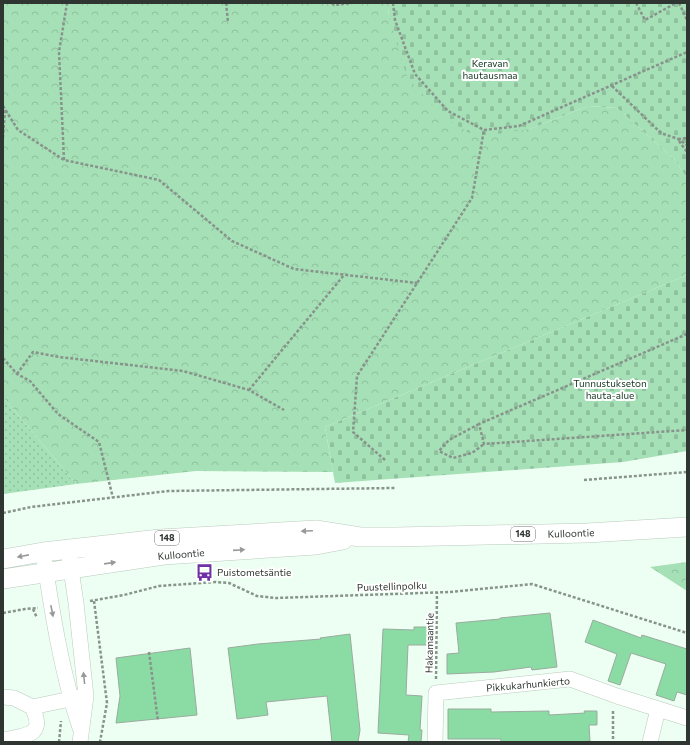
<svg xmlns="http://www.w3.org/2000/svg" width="690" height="745" viewBox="0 0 690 745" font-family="Commissioner,sans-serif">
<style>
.grass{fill:url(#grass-dots)}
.forest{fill:url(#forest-crowns)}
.cemetery{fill:url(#cemetery-stones)}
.building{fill:#8bdba5;stroke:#9aab9e}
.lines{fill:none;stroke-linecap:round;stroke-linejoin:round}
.minor-casing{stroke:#bacbbe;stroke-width:16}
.major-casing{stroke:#bacbbe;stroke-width:20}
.path{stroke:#87938b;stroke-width:2.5;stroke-dasharray:3 2;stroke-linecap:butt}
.minor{stroke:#fff;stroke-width:15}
.major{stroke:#fff;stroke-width:19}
.oneway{fill:#979a98}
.labels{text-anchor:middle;stroke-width:4;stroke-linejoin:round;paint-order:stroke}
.shield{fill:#fff;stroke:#6d726f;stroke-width:1}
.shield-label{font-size:9px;font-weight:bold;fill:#2f3631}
.park-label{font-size:10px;fill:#12351f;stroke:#fff}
.street-label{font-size:10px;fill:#2f3631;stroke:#fff}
.poi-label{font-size:10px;fill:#2f3631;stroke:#fff;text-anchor:start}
</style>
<defs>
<pattern id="grass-dots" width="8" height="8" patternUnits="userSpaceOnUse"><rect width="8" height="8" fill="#a6e0b7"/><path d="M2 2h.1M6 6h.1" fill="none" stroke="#8fc19e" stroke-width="1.8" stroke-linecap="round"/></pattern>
<pattern id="forest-crowns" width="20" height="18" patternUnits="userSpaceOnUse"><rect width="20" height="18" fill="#a6e0b7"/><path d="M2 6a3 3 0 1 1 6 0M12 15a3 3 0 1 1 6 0" fill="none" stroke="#8fc19e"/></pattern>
<pattern id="cemetery-stones" width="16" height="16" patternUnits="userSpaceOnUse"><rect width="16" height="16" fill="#a6e0b7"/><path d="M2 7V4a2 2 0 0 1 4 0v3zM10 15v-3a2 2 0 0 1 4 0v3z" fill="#8fc19e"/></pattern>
</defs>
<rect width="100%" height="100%" fill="#edfff2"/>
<!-- grass -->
<path class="grass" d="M3 397 76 484 3 494Z"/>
<!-- forest -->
<path class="forest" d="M3 3H390L388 14 530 129 588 106 617 108 674 159 687 178V275L325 427 333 472 196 471 76 484 3 397Z
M687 562V591L650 567Z"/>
<!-- cemetery -->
<path class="cemetery" d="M390 3H687V178L674 159 617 108 588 106 530 129 476 137 445 118 407 77 388 14Z
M687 275V451L623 462 335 483 325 427Z"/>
<!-- building -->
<path class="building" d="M550 613 557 667 532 670 531 667 494 672 447 674V654L459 653 456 623 500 619V618Z
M593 620 641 638 642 635 687 649V695L677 692 674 701 656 695 666 664 631 653 620 685 608 681 617 654 585 642Z
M414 627H428L429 645H408L406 695 422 696 420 730H422L421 742H408L409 735 378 733 383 629 414 630Z
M350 634 360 730 358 742H332L327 696 266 702 268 715 237 719 228 648 258 644 321 639 320 638Z
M190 648 197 715 116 723 120 696 116 658Z
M448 709H491V712L549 711V715L585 713 584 711H597V725H589L590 741 577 742H501V739H448Z"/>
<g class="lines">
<defs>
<path id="minor" d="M68 549 76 603 86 696 80 742
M43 552C52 611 61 671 80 728
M3 697 14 698 32 707C46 736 27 735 3 740
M32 707 80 697
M435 742 436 693 570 679 617 696 687 718
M650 742 658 709"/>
<path id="major" d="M3 559 43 552 160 539 316 530 360 537H395L587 533 687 527
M3 579 164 555 316 545 343 540"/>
</defs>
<!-- minor casing -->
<use href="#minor" class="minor-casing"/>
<!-- major casing -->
<use href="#major" class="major-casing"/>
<!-- path -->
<path class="path" d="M226 3 228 22
M332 3 334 5 352 3
M393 3 395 20 415 74 448 111 484 130 519 126 687 52
M636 3 645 20 676 3
M679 3 687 20
M612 86 661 133 678 139 687 145
M3 106 18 130 64 160 159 180 232 241 294 269 417 283
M3 138 5 109
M678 139 687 138
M679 141 687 152
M64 160 59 52 67 3
M687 334 479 424 484 444 687 430
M3 358 17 374 30 381 58 414 99 442 113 498
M17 374 33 352 59 357 183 371 249 390 284 410
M249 390 344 275
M479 424 449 440 439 451 453 458 472 453 484 444
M385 460 353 432 357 376 472 198 484 130
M584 480 687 472
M3 513 31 507 168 491 395 488
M90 601 124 595 159 586 215 582 229 583 257 596 276 598 450 592 532 584 687 633
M94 601 107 703 100 742
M33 609 37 618
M3 613 25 609 38 608
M149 652 158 721
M436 679 437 592
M613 711V742
M59 742 61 721"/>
<!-- minor -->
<use href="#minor" class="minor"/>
<!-- major -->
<use href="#major" class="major"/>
</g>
<!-- one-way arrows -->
<defs><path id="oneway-solid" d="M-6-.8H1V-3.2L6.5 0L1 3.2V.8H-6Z"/></defs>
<g class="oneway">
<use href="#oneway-solid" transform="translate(307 531) rotate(177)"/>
<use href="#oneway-solid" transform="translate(239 550) rotate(-4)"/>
<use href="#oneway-solid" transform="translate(23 556) rotate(169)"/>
<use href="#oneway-solid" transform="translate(110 563) rotate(-8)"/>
<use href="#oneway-solid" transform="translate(52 611) rotate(79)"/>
<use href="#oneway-solid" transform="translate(84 678) rotate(-96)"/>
</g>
<!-- icons -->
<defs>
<symbol id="bus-bare" viewBox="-9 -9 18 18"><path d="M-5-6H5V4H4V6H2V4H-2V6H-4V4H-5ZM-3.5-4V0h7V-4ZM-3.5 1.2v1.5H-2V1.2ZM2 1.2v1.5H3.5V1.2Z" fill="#6f2fa5" stroke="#fff" stroke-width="2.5" paint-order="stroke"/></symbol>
</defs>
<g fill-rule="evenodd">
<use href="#bus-bare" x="192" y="560" width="25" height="25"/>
</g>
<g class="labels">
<!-- shield labels -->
<g class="shield">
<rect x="511" y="527" width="24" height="14" rx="3"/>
<rect x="155" y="531" width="24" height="14" rx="3"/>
</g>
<g class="shield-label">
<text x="523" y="537">148</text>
<text x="167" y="541">148</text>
</g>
<!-- park labels -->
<g class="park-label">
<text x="490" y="67">Keravan<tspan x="490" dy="12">hautausmaa</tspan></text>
<text x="610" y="387">Tunnustukseton<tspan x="610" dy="12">hauta-alue</tspan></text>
</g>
<!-- street labels -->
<g class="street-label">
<text transform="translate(571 533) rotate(-2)" y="4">Kulloontie</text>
<text transform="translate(181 554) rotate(-5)" y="4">Kulloontie</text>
<text transform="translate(392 586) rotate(-2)" y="4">Puustellinpolku</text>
<text transform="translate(429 643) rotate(-89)" y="4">Hakamaantie</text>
<text transform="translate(528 684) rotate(-5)" y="4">Pikkukarhunkierto</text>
</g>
<!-- poi labels -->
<g class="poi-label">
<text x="217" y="576">Puistometsäntie</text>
</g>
</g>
<!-- border -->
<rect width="690" height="745" fill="none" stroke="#2f3631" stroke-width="8"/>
</svg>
